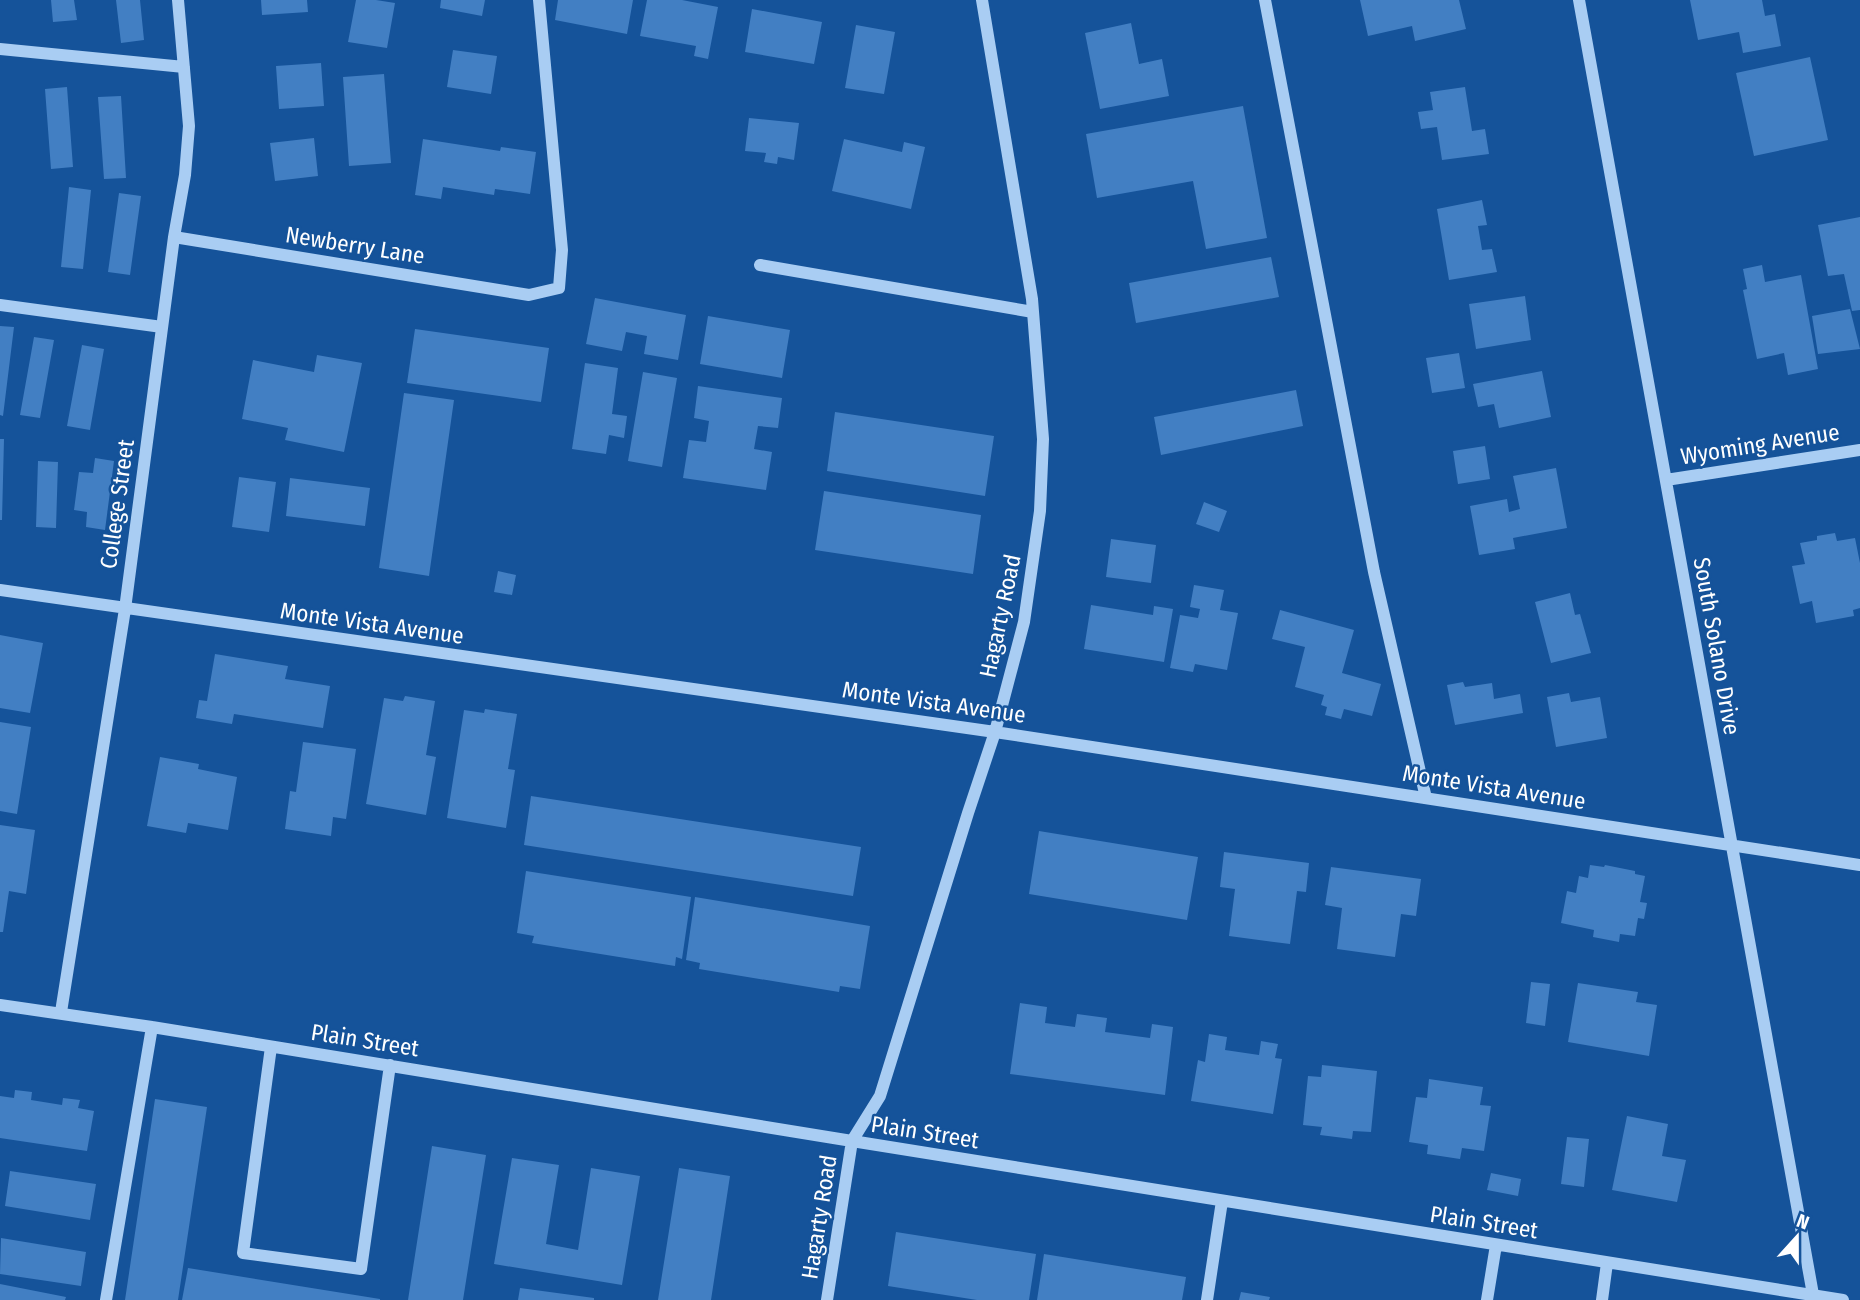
<svg xmlns="http://www.w3.org/2000/svg" width="1860" height="1300" viewBox="0 0 1860 1300" font-family="'Fira Sans Condensed',sans-serif">
<style>
.building{fill:#427fc3}
.lines{fill:none;stroke-linecap:round;stroke-linejoin:round}
.minor{stroke:#a9cdf3;stroke-width:12}
.labels{text-anchor:middle;stroke-width:5;stroke-linejoin:round;paint-order:stroke}
.street-label{font-size:23px;fill:#fff;stroke:#15539a}
</style>
<rect width="100%" height="100%" fill="#15539a"/>
<!-- building -->
<path class="building" d="M51 0H74L77 20 53 22Z
M116 0H140L144 40 121 43Z
M261 0H307L308 12 262 15Z
M356 0H376L395 3 387 48 348 42Z
M441 0H485L482 16 440 8Z
M558 0H633L627 34 555 20Z
M647 0H682L718 7 708 59 694 56 696 46 640 36Z
M1360 0H1459L1466 29 1415 41 1412 26 1368 36Z
M1690 0H1762L1765 16 1775 14 1781 46 1743 53 1739 32 1698 40Z
M752 9 822 22 814 64 745 52Z
M1131 23 1139 64 1162 59 1169 96 1100 109 1085 33Z
M856 25 895 32 884 94 845 88Z
M453 50 497 56 491 94 447 87Z
M1810 57 1828 140 1754 156 1736 73Z
M321 63 324 106 279 109 276 66Z
M384 74 391 163 349 166 343 77Z
M67 87 73 167 51 169 45 89Z
M1465 87 1472 131 1485 129 1489 154 1442 160 1437 127 1421 129 1418 112 1433 110 1430 92Z
M121 96 126 178 104 179 98 97Z
M1243 106 1267 238 1206 249 1193 181 1097 198 1086 134Z
M749 118 799 123 794 160 778 157 777 164 764 162 766 153 745 151Z
M314 138 318 176 275 181 270 143Z
M423 139 500 151 501 147 536 152 530 194 495 189 494 195 443 187 441 199 415 195Z
M844 139 902 152 904 142 925 147 911 209 832 191Z
M69 187 91 190 83 269 61 267Z
M119 193 141 196 130 275 108 272Z
M1482 200 1487 225 1478 226 1482 250 1492 249 1497 272 1449 280 1437 209Z
M1860 217V310L1852 311 1844 274 1828 276 1818 225Z
M1271 257 1279 297 1136 323 1129 283Z
M1762 265 1765 282 1801 275 1818 369 1788 375 1784 353 1757 359 1743 290 1747 289 1743 269Z
M1525 296 1531 340 1476 349 1469 304Z
M595 298 686 315 678 360 644 354 647 336 626 332 622 351 586 344Z
M1850 309 1860 349 1818 354 1812 316Z
M708 316 790 330 782 378 700 364Z
M0 326 14 327 3 416 0 415Z
M415 329 549 348 541 402 407 383Z
M34 337 54 340 40 418 20 415Z
M82 345 104 349 90 430 67 426Z
M1459 353 1465 388 1432 393 1426 358Z
M317 355 362 363 344 452 285 440 288 428 242 419 253 360 314 372Z
M585 363 618 368 612 414 627 416 624 438 609 435 606 454 572 449Z
M1542 371 1551 417 1499 428 1494 404 1478 407 1473 384Z
M643 372 677 378 662 467 628 461Z
M698 386 782 398 778 428 758 426 754 449 772 452 766 490 683 478 689 440 706 442 709 421 694 418Z
M1296 390 1303 426 1161 455 1154 417Z
M404 393 454 400 429 576 379 568Z
M835 412 994 436 985 496 827 471Z
M0 439H4L2 520H0Z
M1485 446 1490 479 1458 484 1453 451Z
M95 458 114 461 105 530 86 527 87 512 74 510 79 472 93 473Z
M38 461 58 462 56 528 36 527Z
M1556 468 1567 528 1513 538 1515 549 1479 555 1470 506 1507 499 1509 512 1520 509 1513 476Z
M239 477 276 482 269 532 232 527Z
M290 478 370 488 365 526 286 516Z
M824 491 981 515 973 574 815 550Z
M1204 502 1227 511 1219 532 1196 524Z
M1835 533 1837 541 1855 538 1860 563V608L1853 610 1854 616 1816 623 1812 601 1800 604 1792 566 1805 564 1800 543 1817 540V536Z
M1111 539 1156 545 1151 583 1106 577Z
M498 571 516 575 512 595 494 592Z
M1194 585 1224 590 1220 610 1238 613 1227 670 1195 664 1193 672 1170 668 1180 615 1198 618 1200 609 1190 607Z
M1570 593 1575 615 1580 614 1591 653 1551 663 1535 602Z
M1091 605 1153 615 1154 606 1173 609 1164 662 1084 649Z
M1280 610 1354 630 1342 673 1381 684 1372 716 1344 709 1341 719 1325 715 1327 707 1321 705 1324 695 1295 687 1305 647 1272 639Z
M0 635 43 643 30 713 0 708Z
M215 654 288 666 285 679 330 686 323 728 234 714 232 724 196 718 199 700 207 701Z
M1463 682 1465 687 1492 683 1494 699 1520 694 1523 713 1455 725 1447 685Z
M1569 693 1571 702 1600 697 1607 738 1556 747 1547 697Z
M405 696 435 701 426 755 436 757 426 815 366 804 384 698 403 701Z
M485 709 517 714 508 769 515 770 506 828 447 818 464 710 484 713Z
M0 722 31 727 17 814 0 811Z
M303 742 356 749 346 819 333 817 331 836 285 829 290 791 296 792Z
M160 757 199 764 198 769 237 777 228 830 188 823 186 833 147 826Z
M531 796 861 847 853 896 524 845Z
M0 825 35 830 26 894 9 891 3 932H0Z
M1039 831 1198 857 1187 920 1029 894Z
M1224 852 1309 863 1306 892 1297 891 1290 944 1229 936 1235 889 1220 887Z
M1590 865 1604 867 1605 865 1635 871V874L1645 876 1640 902 1647 903 1644 919 1638 918 1635 936 1620 934 1619 942 1593 937 1594 930 1561 923 1567 891 1576 893 1579 876 1588 878Z
M1331 867 1421 879 1416 916 1401 914 1395 957 1337 949 1342 908 1325 905Z
M526 871 691 897 682 959 676 957 675 966 532 943 534 936 517 933Z
M695 897 870 926 860 989 840 986 839 992 699 969 700 963 686 960Z
M1531 982 1550 984 1545 1026 1526 1023Z
M1578 983 1638 992 1636 1002 1657 1005 1649 1056 1568 1042Z
M1020 1003 1047 1007 1045 1023 1075 1027 1077 1014 1107 1018 1105 1032 1150 1038 1152 1024 1173 1027 1165 1095 1010 1074Z
M1209 1034 1227 1037 1225 1050 1259 1055 1261 1041 1278 1044 1275 1058 1282 1059 1273 1114 1191 1101 1198 1060 1205 1062Z
M1322 1065 1377 1071 1371 1132 1353 1131 1352 1139 1320 1135 1322 1127 1303 1125 1308 1076 1321 1077Z
M1429 1079 1483 1087 1480 1105 1491 1106 1484 1151 1462 1148 1460 1159 1427 1154 1428 1145 1409 1142 1416 1097 1427 1098Z
M15 1090 32 1092 31 1100 62 1105 63 1098 80 1100 78 1108 94 1111 87 1151 0 1138V1096L14 1098Z
M155 1099 207 1107 178 1300H125Z
M1627 1116 1668 1124 1662 1156 1686 1160 1677 1202 1612 1190Z
M1567 1137 1589 1139 1584 1187 1561 1184Z
M432 1146 486 1155 463 1300H408Z
M512 1158 559 1165 546 1244 578 1250 591 1168 640 1176 622 1285 494 1264Z
M679 1168 730 1176 711 1300H658Z
M10 1171 96 1184 90 1220 5 1206Z
M1491 1173 1521 1179 1518 1196 1487 1190Z
M896 1232 1036 1254 1029 1300H977L888 1286Z
M1 1238 86 1252 81 1286 0 1274Z
M1044 1254 1186 1277 1182 1300H1037Z
M188 1268 380 1299V1300H182Z
M0 1284 66 1297 65 1300H0Z
M520 1288 594 1298V1300H518Z
M1241 1292 1270 1297 1269 1300H1239Z"/>
<g class="lines">
<!-- minor -->
<path class="minor" d="M1265 0 1374 572 1426 798
M1579 0 1814 1300
M0 49 184 67
M174 237 529 295 559 288 562 250 539 0
M760 265 1033 312
M0 305 162 327
M1666 480 1860 450
M0 590 995 732 1860 865
M0 1005 152 1027 852 1141 1843 1300
M61 1012 125 609 174 237 185 175 189 126 178 0
M271 1047 243 1253 361 1269 390 1065
M106 1300 152 1027
M827 1300 852 1141 880 1096 968 813 995 732 1024 622 1040 511 1043 439 1032 299 982 0
M1207 1300 1222 1201
M1487 1300 1496 1245
M1602 1300 1607 1263"/>
</g>
<g class="labels">
<!-- street labels -->
<g class="street-label">
<text transform="translate(355 245) rotate(9)" y="8">Newberry Lane</text>
<text transform="translate(1760 444) rotate(-9)" y="8">Wyoming Avenue</text>
<text transform="translate(117 504) rotate(-82)" y="8">College Street</text>
<text transform="translate(1000 616) rotate(-78)" y="8">Hagarty Road</text>
<text transform="translate(372 623) rotate(8)" y="8">Monte Vista Avenue</text>
<text transform="translate(1717 646) rotate(80)" y="8">South Solano Drive</text>
<text transform="translate(934 702) rotate(8)" y="8">Monte Vista Avenue</text>
<text transform="translate(1494 787) rotate(9)" y="8">Monte Vista Avenue</text>
<text transform="translate(365 1040) rotate(9)" y="8">Plain Street</text>
<text transform="translate(925 1132) rotate(9)" y="8">Plain Street</text>
<text transform="translate(819 1217) rotate(-81)" y="8">Hagarty Road</text>
<text transform="translate(1484 1222) rotate(9)" y="8">Plain Street</text>
</g>
</g>
<!-- north arrow -->
<g transform="translate(1797 1237) rotate(21)" stroke="#15539a" stroke-width="5" paint-order="stroke">
<path d="M0-5L12 26L0 18L-12 26Z" fill="#ffffff"/>
<text y="-10" font-size="19" font-weight="bold" text-anchor="middle" fill="#ffffff">N</text>
</g>
</svg>
